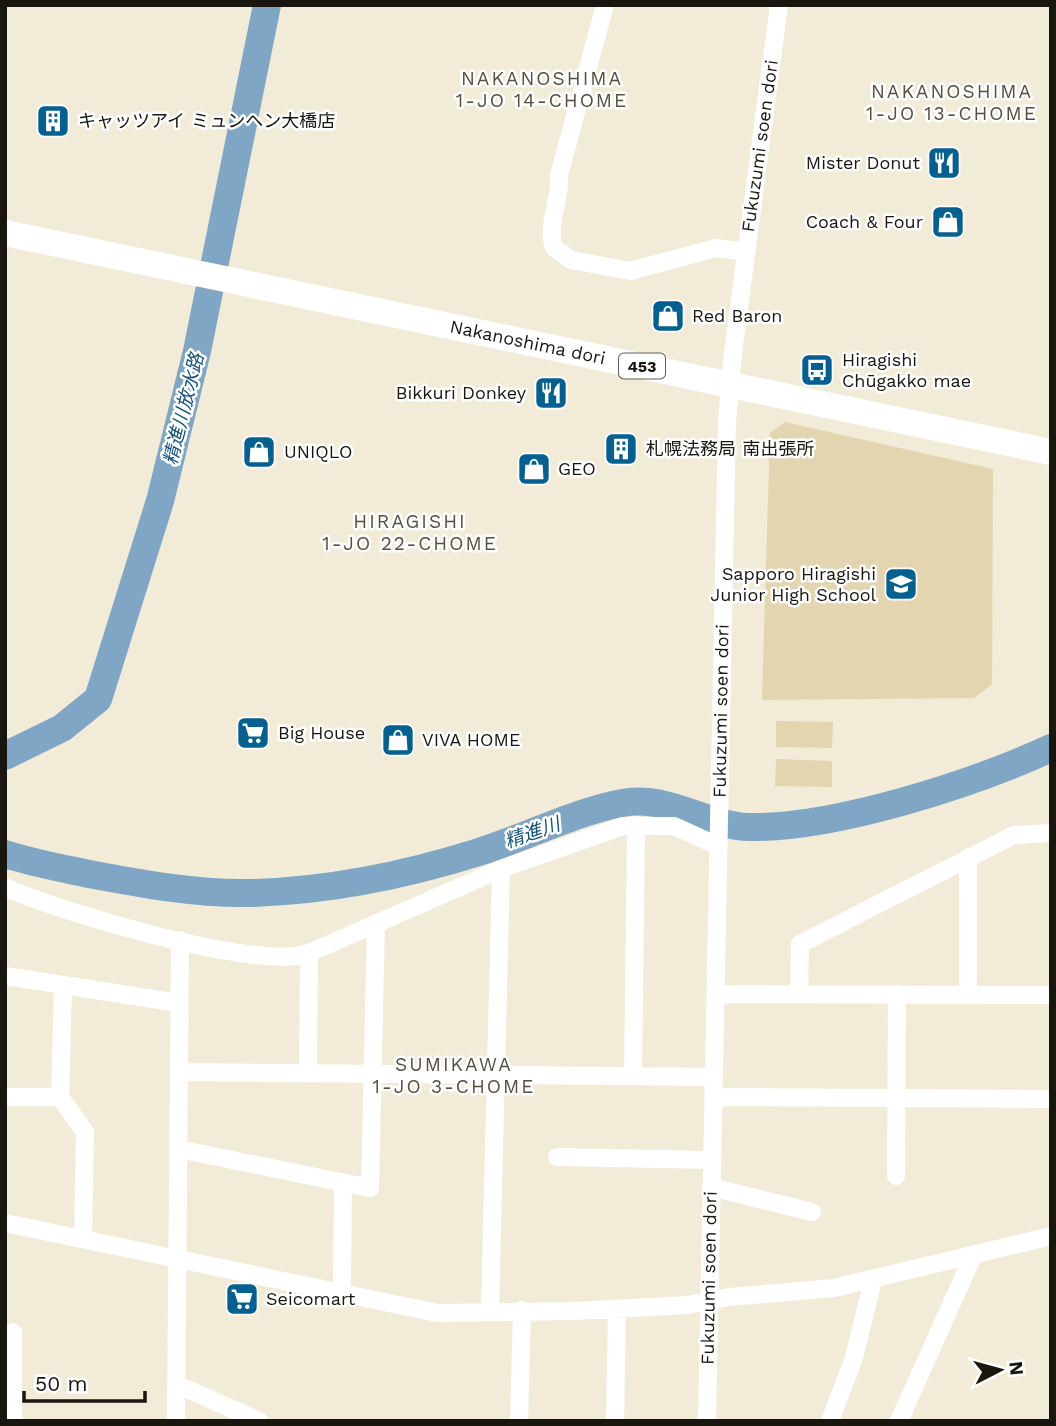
<svg xmlns="http://www.w3.org/2000/svg" width="1056" height="1426" viewBox="0 0 1056 1426" font-family="'Work Sans','Noto Sans JP',sans-serif">
<style>
.green{fill:#e2d5af}
.lines{fill:none;stroke-linecap:round;stroke-linejoin:round}
.river{stroke:#7fa6c4;stroke-width:28}
.minor{stroke:#fff;stroke-width:18}
.highway{stroke:#fff;stroke-width:26}
.labels{text-anchor:middle;stroke-width:5;stroke-linejoin:round;paint-order:stroke}
.shield{fill:#fff;stroke:#5d5c57;stroke-width:2}
.shield-label{font-size:16px;font-weight:bold;fill:#18160f}
.poi-label{font-size:18px;fill:#18160f;stroke:#fff;text-anchor:start}
.street-label{font-size:18px;fill:#18160f;stroke:#fff}
.neighbourhood-label{font-size:19px;letter-spacing:2px;fill:#544f3e;stroke:#fff}
.water-label{font-size:19px;font-style:italic;fill:#11537a;stroke:#fff}
</style>
<rect width="100%" height="100%" fill="#f2ebd8"/>
<!-- green -->
<path class="green" d="M785 422 993 469 992 684 974 698 762 700 770 433Z
M776 721 833 722 832 748 776 747Z
M776 759 832 761V787L775 786Z"/>
<g class="lines">
<!-- river -->
<path class="river" d="M5 756 62 728 98 699 160 501 197 351 267 5
M5 854C33 863 61 868 89 874 142 884 197 894 250 893 327 891 406 875 479 852 524 838 578 811 622 803 666 794 704 825 748 827 833 829 973 784 1051 748"/>
<!-- minor -->
<path class="minor" d="M605 5 559 175C561 199 546 226 554 248L571 260 630 271 716 248 746 252
M5 887C56 911 260 972 309 953L501 869 623 826H674L718 846
M5 976 179 1003
M63 985 60 1097 85 1132 83 1239
M715 994 1051 995
M799 994 800 944 1014 835 1051 833
M968 995V857
M178 1072 713 1077
M308 1073 309 953
M633 1076 636 825
M5 1097H60
M713 1097 1051 1099
M178 1149 370 1188 376 923
M557 1157 712 1160
M896 1176 897 994
M711 1187 812 1212
M5 1223 437 1313 574 1311 688 1305 729 1297 834 1288 1051 1236
M342 1295 343 1182
M490 1310 501 869
M176 1384 259 1421
M13 1421V1332
M176 1421 180 940
M519 1421 522 1310
M615 1421 617 1309
M707 1421 727 421 733 353 779 5
M830 1421 854 1358 873 1280
M899 1421 973 1256"/>
<!-- highway -->
<path class="highway" id="s1" d="M5 233 1051 452"/>
</g>
<!-- icons -->
<defs>
<symbol id="building-square" viewBox="-11 -11 22 22"><rect x="-9" y="-9" width="18" height="18" rx="4" fill="#036091" stroke="#fff"/><path d="M-4-6H4V6H1V3H-1V6H-4ZM-2.5-4.3h1.7v1.8h-1.7ZM.8-4.3h1.7v1.8H.8ZM-2.5-1h1.7V.8h-1.7ZM.8-1h1.7V.8H.8Z" fill="#fff"/></symbol>
<symbol id="restaurant-square" viewBox="-11 -11 22 22"><rect x="-9" y="-9" width="18" height="18" rx="4" fill="#036091" stroke="#fff"/><path d="M-5-6h1v4h1v-4h1v4h1v-4h1v5L-1.5 .5V6h-2V.5L-5-1ZM5-6V6H3V1.5H1.5Q1.5-4 5-6Z" fill="#fff"/></symbol>
<symbol id="shop-square" viewBox="-11 -11 22 22"><rect x="-9" y="-9" width="18" height="18" rx="4" fill="#036091" stroke="#fff"/><path d="M-5-2.5h2.3a2.7 3.5 0 0 1 5.4 0H5L5.5 6h-11ZM-1.5-2.5h3a1.5 2.3 0 0 0-3 0Z" fill="#fff"/></symbol>
<symbol id="bus-square" viewBox="-11 -11 22 22"><rect x="-9" y="-9" width="18" height="18" rx="4" fill="#036091" stroke="#fff"/><path d="M-5-6H5V4H4V6H2V4H-2V6H-4V4H-5ZM-3.5-4V0h7V-4ZM-3.5 1.2v1.5H-2V1.2ZM2 1.2v1.5H3.5V1.2Z" fill="#fff"/></symbol>
<symbol id="school-square" viewBox="-11 -11 22 22"><rect x="-9" y="-9" width="18" height="18" rx="4" fill="#036091" stroke="#fff"/><path d="M0-5L7-2L0 1L-7-2ZM-4 1L0 2.5L4 1V4Q0 6-4 4Z" fill="#fff"/></symbol>
<symbol id="supermarket-square" viewBox="-11 -11 22 22"><rect x="-9" y="-9" width="18" height="18" rx="4" fill="#036091" stroke="#fff"/><path d="M-6-5.5h2.5l.6 2H6L4.5 2H-2.5L-4.4-4H-6ZM-1.5 3.2a1.3 1.3 0 1 0 .1 0ZM3 3.2a1.3 1.3 0 1 0 .1 0Z" fill="#fff"/></symbol>
</defs>
<g fill-rule="evenodd">
<use href="#building-square" x="34" y="102" width="38" height="38"/>
<use href="#restaurant-square" x="925" y="144" width="38" height="38"/>
<use href="#shop-square" x="929" y="203" width="38" height="38"/>
<use href="#shop-square" x="649" y="297" width="38" height="38"/>
<use href="#bus-square" x="798" y="351" width="38" height="38"/>
<use href="#restaurant-square" x="532" y="374" width="38" height="38"/>
<use href="#building-square" x="602" y="430" width="38" height="38"/>
<use href="#shop-square" x="240" y="433" width="38" height="38"/>
<use href="#shop-square" x="515" y="450" width="38" height="38"/>
<use href="#school-square" x="882" y="565" width="38" height="38"/>
<use href="#supermarket-square" x="234" y="714" width="38" height="38"/>
<use href="#shop-square" x="379" y="721" width="38" height="38"/>
<use href="#supermarket-square" x="223" y="1280" width="38" height="38"/>
</g>
<g class="labels">
<!-- shield labels -->
<rect class="shield" x="619" y="353.5" width="46" height="25" rx="5"/>
<g class="shield-label">
<text x="642" y="372">453</text>
</g>
<!-- poi labels -->
<g class="poi-label">
<text x="78" y="127">キャッツアイ ミュンヘン大橋店</text>
<text x="920" y="169" text-anchor="end">Mister Donut</text>
<text x="923" y="228" text-anchor="end">Coach &amp; Four</text>
<text x="692" y="322">Red Baron</text>
<text x="842" y="366">Hiragishi<tspan x="842" dy="21">Chūgakko mae</tspan></text>
<text x="526" y="399" text-anchor="end">Bikkuri Donkey</text>
<text x="646" y="455">札幌法務局 南出張所</text>
<text x="284" y="458">UNIQLO</text>
<text x="558" y="475">GEO</text>
<text x="876" y="580" text-anchor="end">Sapporo Hiragishi<tspan x="876" dy="21">Junior High School</tspan></text>
<text x="278" y="739">Big House</text>
<text x="422" y="746">VIVA HOME</text>
<text x="266" y="1305">Seicomart</text>
</g>
<!-- street labels -->
<g class="street-label">
<text transform="translate(760 146) rotate(-82)" y="6">Fukuzumi soen dori</text>
<text dy="6" stroke="none"><textPath href="#s1" startOffset="534">Nakanoshima dori</textPath></text>
<text transform="translate(721 711) rotate(-89)" y="6">Fukuzumi soen dori</text>
<text transform="translate(709 1278) rotate(-89)" y="6">Fukuzumi soen dori</text>
</g>
<!-- neighbourhood labels -->
<g class="neighbourhood-label">
<text x="542" y="85">NAKANOSHIMA<tspan x="542" dy="22">1-JO 14-CHOME</tspan></text>
<text x="952" y="98">NAKANOSHIMA<tspan x="952" dy="22">1-JO 13-CHOME</tspan></text>
<text x="410" y="528">HIRAGISHI<tspan x="410" dy="22">1-JO 22-CHOME</tspan></text>
<text x="454" y="1071">SUMIKAWA<tspan x="454" dy="22">1-JO 3-CHOME</tspan></text>
</g>
<!-- water labels -->
<g class="water-label">
<text transform="translate(183 409) rotate(-76)" y="7">精進川放水路</text>
<text transform="translate(532 832) rotate(-19)" y="7">精進川</text>
</g>
</g>
<!-- border -->
<rect width="1056" height="1426" fill="none" stroke="#18160f" stroke-width="14"/>
<!-- north arrow -->
<g transform="translate(1000 1370) rotate(84)" stroke="#ffffff" stroke-width="5" paint-order="stroke">
<path d="M0-5L12 26L0 18L-12 26Z" fill="#18160f"/>
<text y="-10" font-size="19" font-weight="bold" text-anchor="middle" fill="#18160f">N</text>
</g>
<!-- scale -->
<path d="M24 1391v10h121v-10" fill="none" stroke="#18160f" stroke-width="3.5"/>
<text x="35" y="1391" font-size="21" fill="#18160f" stroke="#ffffff" stroke-width="5" paint-order="stroke">50 m</text>
</svg>
